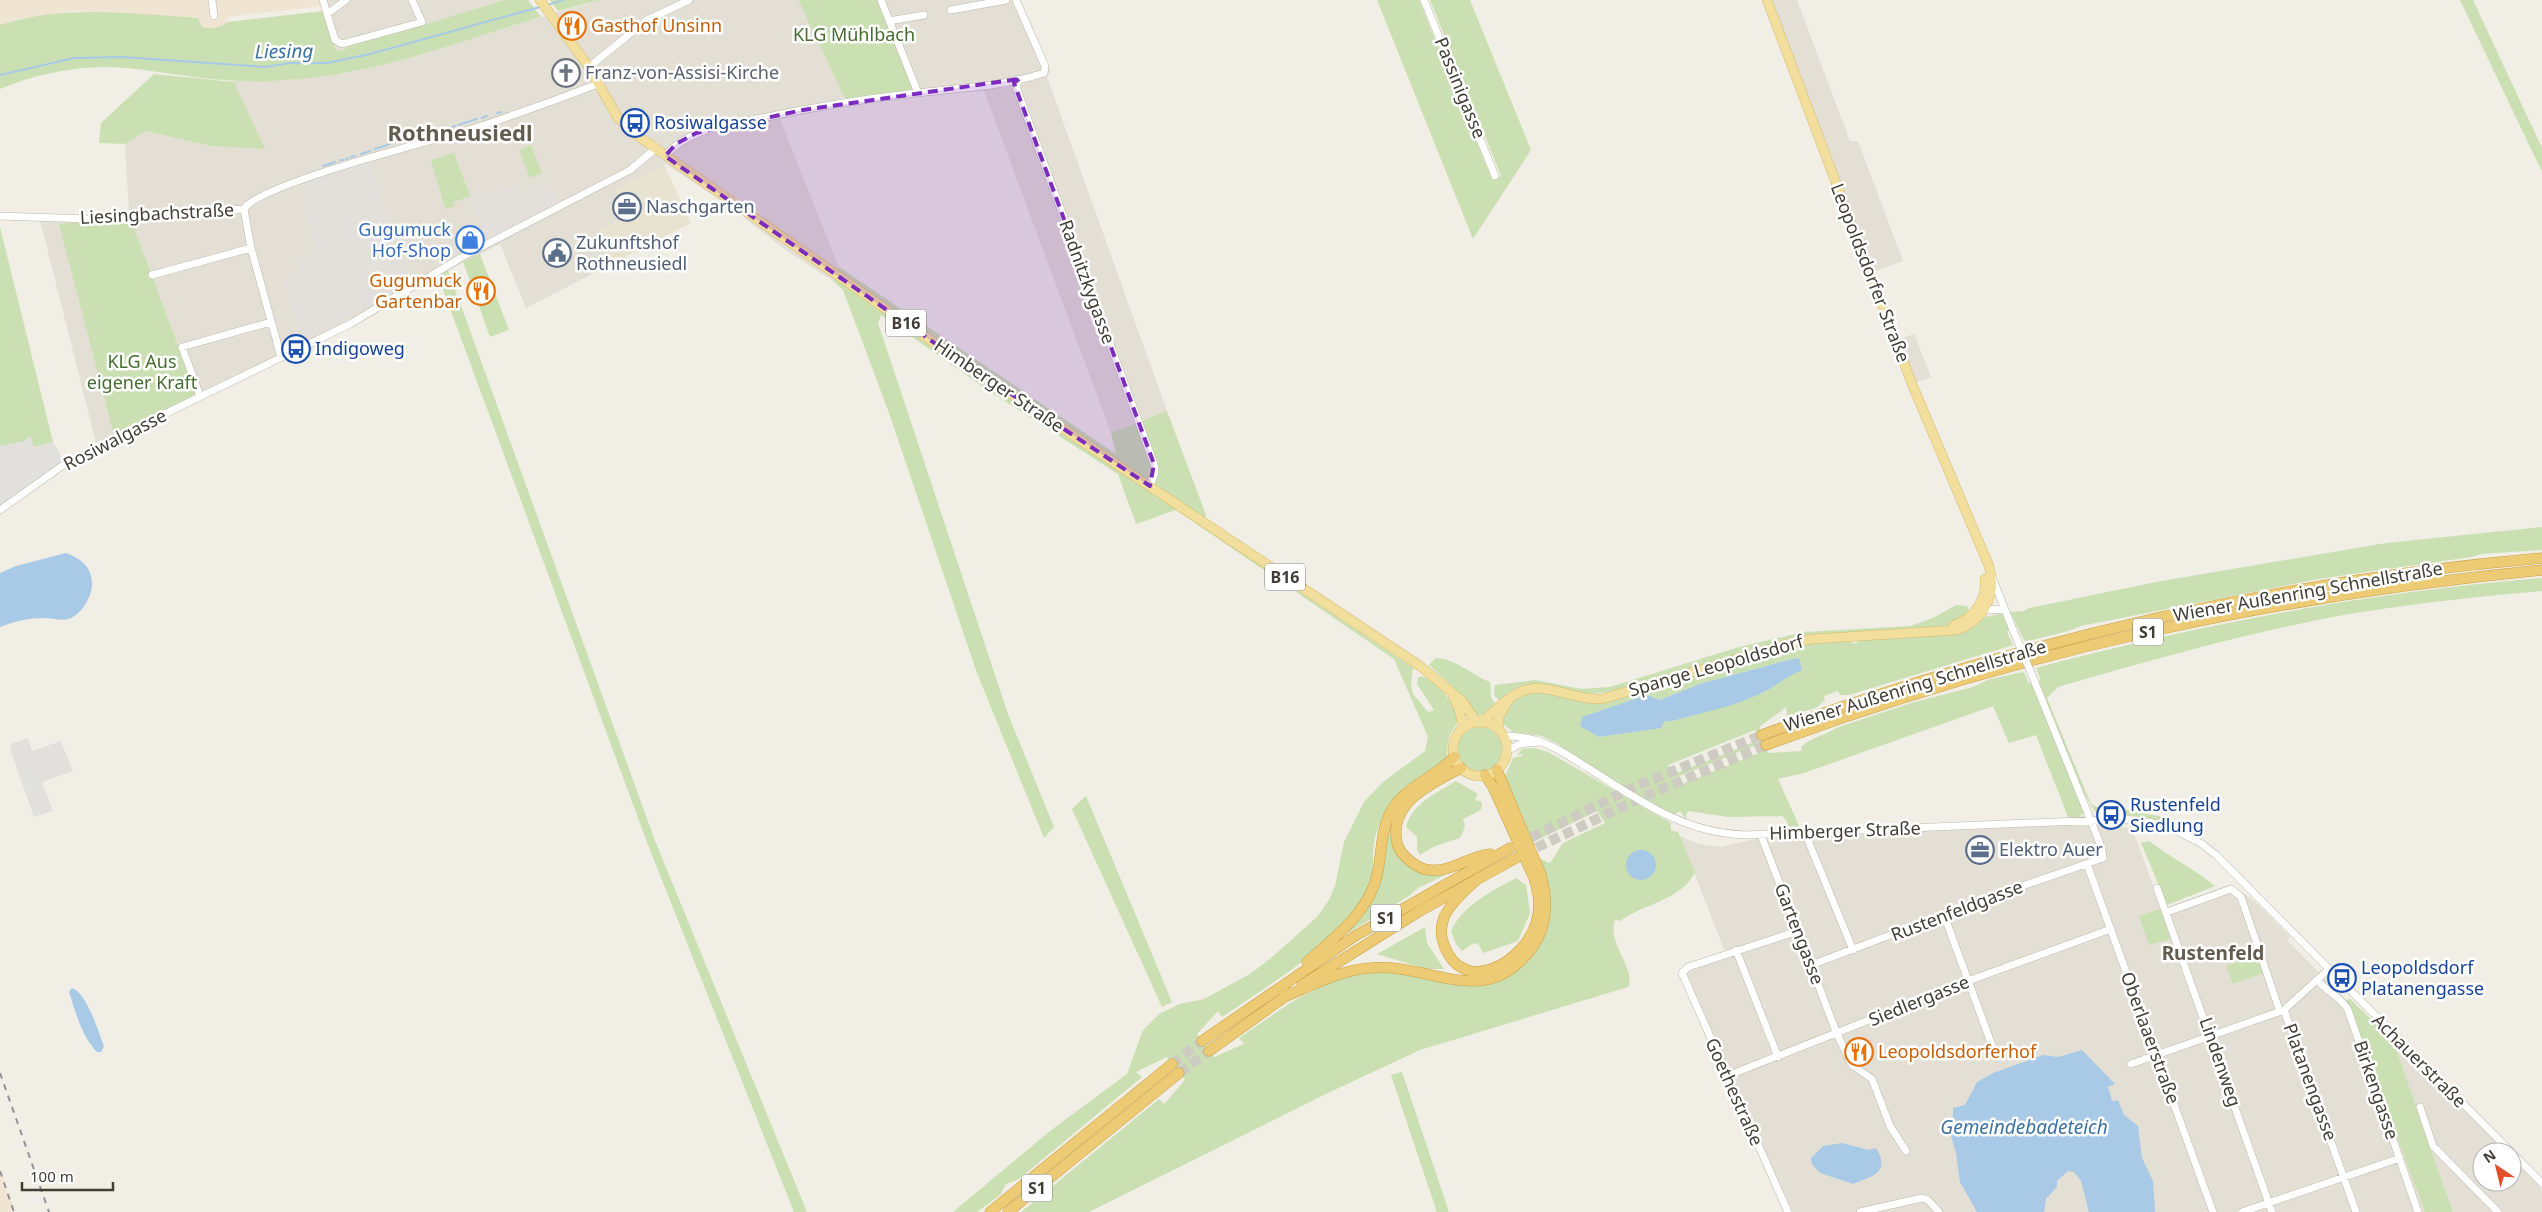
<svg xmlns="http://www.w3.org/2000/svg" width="2542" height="1212" viewBox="0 0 2542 1212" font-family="'Noto Sans',sans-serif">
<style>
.residential{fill:#e4dfd4}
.commercial{fill:#f0e5d2}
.industrial{fill:#e3dfda}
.education{fill:#e8e2d1}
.green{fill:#cae0b2;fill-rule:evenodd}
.parking{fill:#e2e0dd}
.water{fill:#a8cae7}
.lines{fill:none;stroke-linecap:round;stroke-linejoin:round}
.stream{stroke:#a8cae7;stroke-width:2}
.highway-tunnel{stroke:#cdcbc2;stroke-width:10;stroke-dasharray:10 5;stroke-linecap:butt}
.minor-casing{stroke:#beb8ac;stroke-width:8}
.major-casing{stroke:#d5bb6f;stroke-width:10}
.highway-casing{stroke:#ca9f45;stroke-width:11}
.minor{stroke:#fff;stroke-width:7}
.major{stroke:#f2de9d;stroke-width:9}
.highway{stroke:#edca74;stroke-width:10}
.rail{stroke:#949494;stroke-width:2;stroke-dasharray:6 6;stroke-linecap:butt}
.minor-bridge-casing{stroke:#beb8ac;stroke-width:8;stroke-linecap:butt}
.minor-bridge{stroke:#fff;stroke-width:7}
.marked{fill:#7b2cbf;fill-opacity:0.2;stroke:#7b2cbf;stroke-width:4;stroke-dasharray:10 6;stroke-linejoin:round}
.labels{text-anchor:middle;stroke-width:5;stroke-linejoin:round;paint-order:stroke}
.shield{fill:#fff;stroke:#7b7872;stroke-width:1}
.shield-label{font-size:16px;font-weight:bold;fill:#423e36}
.food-label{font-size:18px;fill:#c56008;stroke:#fff;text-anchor:start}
.park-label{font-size:18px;fill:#446d30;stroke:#fff}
.worship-label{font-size:18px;fill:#5b616d;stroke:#fff;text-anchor:start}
.street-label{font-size:18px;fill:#423e36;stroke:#fff}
.transit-label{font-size:18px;fill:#164399;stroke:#fff;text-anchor:start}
.service-label{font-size:18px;fill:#4e5e75;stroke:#fff;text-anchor:start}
.shop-label{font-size:18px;fill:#366cbe;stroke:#fff;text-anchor:end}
.water-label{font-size:19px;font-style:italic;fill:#3c72a1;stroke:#fff}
.neighbourhood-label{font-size:19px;font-weight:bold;fill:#645c4e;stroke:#fff}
.district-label{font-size:22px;font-weight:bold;fill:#645c4e;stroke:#fff}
</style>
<rect width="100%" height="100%" fill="#f0eee5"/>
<!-- residential -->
<path class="residential" d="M320 0H504L407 30 348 45 346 49 336 51Z
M599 0H798L848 105 780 119 839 267 833 281 784 249 733 209 666 164 616 190 630 214 600 230 614 263 526 308 500 244 448 270 362 322 98 451 40 220 129 211 125 144 146 131 210 146 264 148 233 81H272L342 74 377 66Z
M877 0H1020L1051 72 1047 77 1167 411 1111 433 984 91 916 96Z
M1770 0H1797L1850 141H1858L1903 261 1873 272Z
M1914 334 1931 377 1915 383 1899 339Z
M2086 824 2132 828 2162 909 2231 884 2259 905 2290 937 2287 940 2349 1003 2425 1212H1785L1705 1035 1679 969 1725 952 1680 836 1696 843 1720 847 1760 838Z
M2393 1040 2507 1152H2482V1182H2512V1158L2542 1189V1212H2453Z"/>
<!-- commercial -->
<path class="commercial" d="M0 0H320L322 6 227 17 228 22 223 26 205 29 202 28 198 18 72 11 17 19 0 25Z
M0 1171 15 1212H0Z"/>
<!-- industrial -->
<path class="industrial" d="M369 162 411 284 381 301 302 338 283 279 301 273 297 258 315 251 301 184Z
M542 180 549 192 554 190 560 203 488 240 470 196 490 190 492 193 517 185 520 191Z"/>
<!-- education -->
<path class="education" d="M664 165 691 223 614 263 600 230 630 214 616 190Z"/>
<!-- green -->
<path class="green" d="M504 0H528L541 17C476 36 411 61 344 73 321 78 296 79 273 81 223 84 175 73 126 68 84 64 38 73 0 89V25C64 4 132 14 198 18L202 27C212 30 220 27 228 22L323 11 336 51 346 49 348 45 407 30Z
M550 0H599L558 11Z
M798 0H878L916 96 848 105Z
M1377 0H1419L1492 180 1501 176 1430 0H1470L1531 150 1473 239Z
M2460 0H2473L2542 148V172Z
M154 74 234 82 265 149 210 146 146 131 125 144 99 143 101 123Z
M531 145 542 173 530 178 519 150Z
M453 151 470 196 454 202 455 206 445 209 431 160 443 157V154L444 156 453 153Z
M130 217 196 394 114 435 59 224Z
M0 227 53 442 64 462 0 505Z
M480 254 509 330 490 337 463 262Z
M839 267 1116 454 1111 433 1167 411 1206 515 1201 526 1413 668 1411 685 1413 694 1428 712 1434 710 1417 684 1418 678 1421 676C1436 680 1457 704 1457 720 1457 727 1451 731 1449 737 1447 745 1448 753 1446 761 1421 782 1386 802 1376 834 1370 853 1377 877 1367 894 1333 948 1273 982 1222 1017L1218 1011 1197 1034 1214 1057 1244 1044 1239 1038 1293 1001 1334 980 1374 970 1412 974 1461 986 1479 985 1533 953 1538 858 1550 863 1563 843 1605 823 1597 811 1533 842 1505 776 1513 758 1522 756 1523 754 1517 755 1522 749 1534 748 1548 752 1671 823V830L1678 832 1680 836 1695 872C1682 900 1643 904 1620 921L1615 920C1606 942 1637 970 1628 987L1420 1050 1328 1093 1089 1212H1021L1159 1099 1164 1104 1185 1080 1167 1057 1136 1072 1142 1077 1019 1179 1006 1184 1000 1195 977 1212H953L1050 1131 1127 1074 1143 1030 1159 1014 1180 1004 1204 999 1250 974 1270 959 1317 917 1329 900 1335 886 1344 842 1364 802 1383 782 1425 751 1428 737 1394 659 1176 510 1136 524 1118 474 986 389 881 315 878 323 1008 714 1054 827 1044 838 977 673 889 413 843 290 833 281Z
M448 270 654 838 807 1212H794L648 845 438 276Z
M2542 527V550L2481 554 2472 557 2318 579 2081 626 2068 631 2025 642 2010 612 2024 611 2029 608 2156 582 2386 543Z
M2542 578V591C2474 597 2405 604 2338 616 2243 634 2151 660 2058 687L2047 698 2091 804 2104 810 2122 809 2169 818V821L2162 822 2123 814 2102 813 2100 816C2080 800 2050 711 2039 683L2040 678 2036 668C2201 624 2371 592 2542 578Z
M1956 605 1967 606 1970 614 1948 626 1784 640 1617 690C1603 693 1589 695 1575 693 1546 687 1523 674 1500 701L1494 695 1495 685 1535 680 1581 689 1610 687 1739 647 1804 632 1910 626 1933 618Z
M2003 613 2010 630 2007 632 2013 645 1849 695H1840L1838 691 1824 696 1825 700 1816 708 1787 716 1786 707 1759 727 1768 753 1802 751 1801 747C1809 738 1826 735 1836 728L1911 703 1973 687 1990 679 2024 672 2029 684 2032 683 2084 809 2083 814 2079 817H2068L2036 735 2009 743 1993 706 1804 773 1778 779 1800 828H1789L1787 821 1782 816 1728 817 1689 811 1686 814V819L1680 811 1673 815 1596 770 1558 744 1542 736 1513 732 1503 724C1502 715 1505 709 1512 703 1534 681 1570 702 1598 703L1793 645 1816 642 1848 641 1855 644 1860 640 1956 633 1981 618ZM1796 658 1800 660 1802 670 1788 676 1763 693 1673 721H1665L1647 695 1659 700 1703 683ZM1755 730 1759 740 1672 775 1668 765ZM1761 743 1764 751 1675 787 1672 779Z
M1435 658C1456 658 1471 675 1490 682L1491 697 1496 705 1485 715H1478L1461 695 1429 665Z
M1458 749a22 22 0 1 1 44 0a22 22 0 1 1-44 0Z
M1451 764 1453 767 1395 816 1405 861 1444 872 1445 875 1418 888 1409 896 1338 939 1368 903 1392 815Z
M1456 781 1478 794 1475 800 1482 802 1481 810 1463 819 1465 827 1460 838 1435 846 1420 855 1417 850V837L1406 827C1411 804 1437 793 1456 781Z
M1086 796 1172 1002 1162 1007 1072 809Z
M2149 841C2170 857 2194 869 2215 886L2167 905 2141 843Z
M1516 878 1526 885 1530 913 1518 941 1483 953 1479 945 1474 943 1462 951 1456 944 1451 931C1463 905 1492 891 1516 878Z
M2162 908 2172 938 2149 945 2139 916Z
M1425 927 1427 943 1444 969H1425L1377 954Z
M2256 955 2263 973 2233 984 2226 966Z
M2350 999 2393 1040 2453 1212H2425L2346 1000Z
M1402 1072 1449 1212H1437L1391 1075Z"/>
<!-- parking -->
<path class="parking" d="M30 435 34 447 53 442 64 462 0 505V446L24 441Z
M28 738 32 751 61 741 73 771 42 782 53 811 34 817 10 749 12 748 11 744Z"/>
<!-- water -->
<path class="water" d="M66 553C80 558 91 566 92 582 93 595 82 615 68 619 61 621 52 618 45 618 29 618 15 621 0 627V573L16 566Z
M1796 658 1800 660 1802 670C1787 676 1776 686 1762 693 1733 707 1703 712 1673 721H1665L1661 728 1599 737 1580 726 1582 717 1647 695 1659 700 1703 683Z
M1626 865a15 15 0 1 1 30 0a15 15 0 1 1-30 0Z
M72 988C87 993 98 1031 104 1046L101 1052H97C81 1035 76 1013 69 992Z
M2082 1050 2115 1084 2108 1087 2112 1101 2118 1100 2124 1115 2138 1126 2142 1158 2153 1181 2155 1212H2089L2081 1181 2074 1172 2068 1171 2057 1181V1187L2046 1199 2044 1212H1977L1960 1182 1956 1153 1947 1122 1953 1120V1108L1965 1105 1977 1082 1993 1073 2043 1055 2058 1057Z
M1842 1143 1869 1150 1876 1148C1891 1172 1873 1176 1853 1184L1820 1173 1812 1164 1811 1158 1823 1146Z"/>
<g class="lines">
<!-- stream -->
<path class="stream" d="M547 5 563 0
M0 75 74 58 122 57 265 67 290 63H327L370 54 540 7
M497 113 502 112
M482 118 487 116
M458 125 477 119
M452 127 455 126
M446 128H448
M399 141 428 133
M375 149 390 144
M361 154 370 151
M351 157 355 156
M346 159 348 158
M340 160H343
M323 166 335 162"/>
<!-- highway-tunnel -->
<path class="highway-tunnel" d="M1518 844 1636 786 1762 735
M1523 854 1643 797 1766 745
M1172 1064 1202 1041
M1179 1073 1209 1051"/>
<defs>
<path id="minor" d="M212 0 214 16
M323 0 335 40 342 44 422 22 412 0
M881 0 918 93
M1424 0 1495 176
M951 10 1006 0
M327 14 346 0
M889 21 924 15
M589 67 647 20 689 0
M1019 79 1016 87 1154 464 1155 472 1150 486
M665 156C688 128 729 125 762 118 813 107 864 99 916 93 959 88 1002 87 1044 73L1045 66 1016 0
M244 209 251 248 281 357
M0 216 88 219 244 209C259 184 438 139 475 128 517 114 559 99 600 83
M152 275 251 248
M200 396 182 347 271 322
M0 510 62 466 117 437 350 324 462 257 630 170 655 149
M1992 577 2013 630
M1981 609 2005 610
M1504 736C1541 736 1558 749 1588 768 1639 800 1683 833 1745 835L2125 819 2153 823 2173 829 2202 844 2216 855 2542 1183
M1507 751 1520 744 1539 742
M1805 833 1853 950
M1761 835 1837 1034 1852 1065 1872 1079 1890 1126 1906 1151
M2087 864 2213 1212
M2157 888 2272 1212
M2167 912 2231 889 2241 897 2280 1012
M1944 915 1994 1051
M1736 950 1778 1057
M1811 965 1991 897 2103 858 2101 846 2034 680
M2317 980C2327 992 2341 997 2348 1010L2418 1212
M2284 1010 2356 1212
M2131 1064 2284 1010 2329 969
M1727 1076 1968 981 2111 929
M2420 1107 2433 1146 2498 1212
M1788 1212 1682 973 1688 967 1798 931
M1860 1212 1922 1198 1928 1200 1939 1212
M2242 1212 2400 1158"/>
<path id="major" d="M540 0 589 67 618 118 635 134 946 351 1420 666 1462 701 1477 722
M1953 626C1973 618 1987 602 1985 579
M1453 695 1460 712 1463 728
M1481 722C1494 713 1503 700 1518 693 1543 679 1573 701 1602 699L1794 642 1813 639 1956 630C1985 620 1997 595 1989 566L1912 384 1767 0
M1453 749a27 27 0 1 1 54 0a27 27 0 1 1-54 0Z
M1498 729 1499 717 1509 699"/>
<path id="highway" d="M1762 735C2013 643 2275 581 2542 558
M1766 745C2019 651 2273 596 2542 570
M1461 768C1434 782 1394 800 1396 835 1396 842 1398 848 1402 853 1410 862 1420 870 1431 870 1452 872 1470 856 1490 854
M1478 878C1467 889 1453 900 1445 915 1441 924 1440 935 1444 945 1464 998 1524 962 1536 923 1541 908 1539 893 1534 878L1493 787 1485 775
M1307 962C1335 937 1371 911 1378 871 1382 849 1381 827 1393 808 1408 785 1436 777 1454 757
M1302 985 1418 912 1516 858
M1284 997C1311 986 1340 970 1370 968 1431 962 1484 1012 1532 948 1548 926 1548 901 1541 875L1497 770
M1202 1041 1355 936 1510 848
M1209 1051 1290 993
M990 1212 1172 1064
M1008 1212 1179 1073"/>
</defs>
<!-- minor casing -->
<use href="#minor" class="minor-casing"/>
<!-- major casing -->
<use href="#major" class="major-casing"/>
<!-- highway casing -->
<use href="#highway" class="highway-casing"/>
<!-- minor -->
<use href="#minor" class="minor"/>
<!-- major -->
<use href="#major" class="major"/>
<!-- highway -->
<use href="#highway" class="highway"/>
<!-- rail -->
<path class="rail" d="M0 1073 49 1212
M0 1171 14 1212"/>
<defs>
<path id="minor-bridge" d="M2013 630 2034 680"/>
</defs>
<!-- minor-bridge casing -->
<use href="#minor-bridge" class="minor-bridge-casing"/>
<!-- minor-bridge -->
<use href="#minor-bridge" class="minor-bridge"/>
</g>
<!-- marked area -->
<path class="marked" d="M1019 79 1014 83 1154 464 1150 486 946 351 665 156 676 144 696 133 803 110Z"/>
<!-- icons -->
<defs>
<symbol id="restaurant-ring" viewBox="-11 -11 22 22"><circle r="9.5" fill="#fff" stroke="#e8710a" stroke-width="1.5"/><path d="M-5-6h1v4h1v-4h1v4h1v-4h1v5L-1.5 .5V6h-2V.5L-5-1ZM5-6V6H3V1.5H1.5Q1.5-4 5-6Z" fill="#e8710a"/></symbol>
<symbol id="church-ring" viewBox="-11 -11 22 22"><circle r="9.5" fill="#fff" stroke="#6b7280" stroke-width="1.5"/><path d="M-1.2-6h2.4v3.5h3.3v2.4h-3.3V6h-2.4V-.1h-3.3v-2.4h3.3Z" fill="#6b7280"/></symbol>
<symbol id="bus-ring" viewBox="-11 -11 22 22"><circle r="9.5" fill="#fff" stroke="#1a4fb4" stroke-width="1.5"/><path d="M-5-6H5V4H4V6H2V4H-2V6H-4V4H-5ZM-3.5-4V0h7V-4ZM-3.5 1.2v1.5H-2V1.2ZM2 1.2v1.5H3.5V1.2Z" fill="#1a4fb4"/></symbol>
<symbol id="office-ring" viewBox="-11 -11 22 22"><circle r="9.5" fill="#fff" stroke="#5c6f8a" stroke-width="1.5"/><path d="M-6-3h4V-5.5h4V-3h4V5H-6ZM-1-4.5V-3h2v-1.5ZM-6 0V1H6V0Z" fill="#5c6f8a"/></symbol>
<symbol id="shop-ring" viewBox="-11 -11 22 22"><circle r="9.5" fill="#fff" stroke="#3f7fe0" stroke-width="1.5"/><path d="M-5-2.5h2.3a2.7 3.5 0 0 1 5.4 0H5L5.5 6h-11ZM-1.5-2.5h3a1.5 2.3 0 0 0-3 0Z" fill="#3f7fe0"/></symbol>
<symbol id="civic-ring" viewBox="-11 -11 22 22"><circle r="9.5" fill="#fff" stroke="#5c6f8a" stroke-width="1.5"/><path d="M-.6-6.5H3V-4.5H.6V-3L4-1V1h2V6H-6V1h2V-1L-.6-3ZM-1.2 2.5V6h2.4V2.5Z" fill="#5c6f8a"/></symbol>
</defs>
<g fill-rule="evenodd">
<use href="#restaurant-ring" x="556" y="10" width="32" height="32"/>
<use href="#church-ring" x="550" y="57" width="32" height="32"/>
<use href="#bus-ring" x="619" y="107" width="32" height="32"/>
<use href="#office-ring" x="611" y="191" width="32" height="32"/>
<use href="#shop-ring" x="454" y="224" width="32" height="32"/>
<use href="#civic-ring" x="541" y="237" width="32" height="32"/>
<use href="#restaurant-ring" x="465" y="275" width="32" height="32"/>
<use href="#bus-ring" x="280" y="333" width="32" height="32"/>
<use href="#bus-ring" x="2095" y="799" width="32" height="32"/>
<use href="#office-ring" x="1964" y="834" width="32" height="32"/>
<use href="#bus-ring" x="2326" y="962" width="32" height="32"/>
<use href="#restaurant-ring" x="1843" y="1036" width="32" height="32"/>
</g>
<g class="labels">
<!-- shield labels -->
<g class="shield">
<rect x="886" y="309.5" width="40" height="27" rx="4"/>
<rect x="1265" y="563.5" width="40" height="27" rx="4"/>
<rect x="2133" y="618.5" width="30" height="27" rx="4"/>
<rect x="1371" y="904.5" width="30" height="27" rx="4"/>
<rect x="1022" y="1174.5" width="30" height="27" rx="4"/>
</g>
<g class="shield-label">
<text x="906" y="329">B16</text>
<text x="1285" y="583">B16</text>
<text x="2148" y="638">S1</text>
<text x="1386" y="924">S1</text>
<text x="1037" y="1194">S1</text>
</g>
<!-- food labels -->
<g class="food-label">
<text x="591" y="32">Gasthof Unsinn</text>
<text x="462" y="287" text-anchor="end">Gugumuck<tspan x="462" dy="21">Gartenbar</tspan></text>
<text x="1878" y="1058">Leopoldsdorferhof</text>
</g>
<!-- park labels -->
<g class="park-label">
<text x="854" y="41">KLG Mühlbach</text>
<text x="142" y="368">KLG Aus<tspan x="142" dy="21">eigener Kraft</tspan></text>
</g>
<!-- worship labels -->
<g class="worship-label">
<text x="585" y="79">Franz-von-Assisi-Kirche</text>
</g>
<!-- street labels -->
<g class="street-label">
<text transform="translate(1460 88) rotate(68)" y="6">Passinigasse</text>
<text transform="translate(157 214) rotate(-3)" y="6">Liesingbachstraße</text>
<text transform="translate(1870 273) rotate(69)" y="6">Leopoldsdorfer Straße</text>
<text transform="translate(1087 282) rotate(70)" y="6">Radnitzkygasse</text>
<text transform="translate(999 386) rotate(34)" y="6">Himberger Straße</text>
<text transform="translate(115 440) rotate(-27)" y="6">Rosiwalgasse</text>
<text transform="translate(2308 592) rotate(-10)" y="6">Wiener Außenring Schnellstraße</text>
<text transform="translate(1716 666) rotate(-16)" y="6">Spange Leopoldsdorf</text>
<text transform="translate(1915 686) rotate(-17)" y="6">Wiener Außenring Schnellstraße</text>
<text transform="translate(1845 831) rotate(-2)" y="6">Himberger Straße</text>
<text transform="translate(1957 911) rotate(-21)" y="6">Rustenfeldgasse</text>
<text transform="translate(1799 934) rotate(69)" y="6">Gartengasse</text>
<text transform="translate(1919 1001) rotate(-22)" y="6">Siedlergasse</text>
<text transform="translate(2150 1038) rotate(70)" y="6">Oberlaaerstraße</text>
<text transform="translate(2419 1061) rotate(45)" y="6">Achauerstraße</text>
<text transform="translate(2220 1062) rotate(71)" y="6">Lindenweg</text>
<text transform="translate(2310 1082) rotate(70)" y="6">Platanengasse</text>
<text transform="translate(2376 1090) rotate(71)" y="6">Birkengasse</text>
<text transform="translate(1734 1092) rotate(66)" y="6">Goethestraße</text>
</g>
<!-- transit labels -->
<g class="transit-label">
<text x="654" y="129">Rosiwalgasse</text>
<text x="315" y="355">Indigoweg</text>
<text x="2130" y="811">Rustenfeld<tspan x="2130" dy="21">Siedlung</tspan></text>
<text x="2361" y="974">Leopoldsdorf<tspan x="2361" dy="21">Platanengasse</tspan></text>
</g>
<!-- service labels -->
<g class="service-label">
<text x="646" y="213">Naschgarten</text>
<text x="576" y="249">Zukunftshof<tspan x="576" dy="21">Rothneusiedl</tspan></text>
<text x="1999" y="856">Elektro Auer</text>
</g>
<!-- shop labels -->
<g class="shop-label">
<text x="451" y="236">Gugumuck<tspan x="451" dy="21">Hof-Shop</tspan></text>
</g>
<!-- water labels -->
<g class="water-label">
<text transform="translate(284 51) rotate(-1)" y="7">Liesing</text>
<text x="2024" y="1134">Gemeindebadeteich</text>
</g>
<!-- neighbourhood labels -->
<g class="neighbourhood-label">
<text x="2213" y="960">Rustenfeld</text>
</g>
<!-- district labels -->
<g class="district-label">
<text x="460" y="141">Rothneusiedl</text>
</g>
</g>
<!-- north arrow -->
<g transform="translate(2497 1167) rotate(325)"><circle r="24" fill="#ffffff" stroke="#b3b2af"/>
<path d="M0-4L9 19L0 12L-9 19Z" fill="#e14f2c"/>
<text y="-8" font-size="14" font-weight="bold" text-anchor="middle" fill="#423e36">N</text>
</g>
<!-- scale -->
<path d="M22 1182v8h91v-8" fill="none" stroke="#423e36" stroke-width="2.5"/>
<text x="30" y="1182" font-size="15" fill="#423e36" stroke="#ffffff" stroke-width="4" paint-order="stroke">100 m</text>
</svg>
